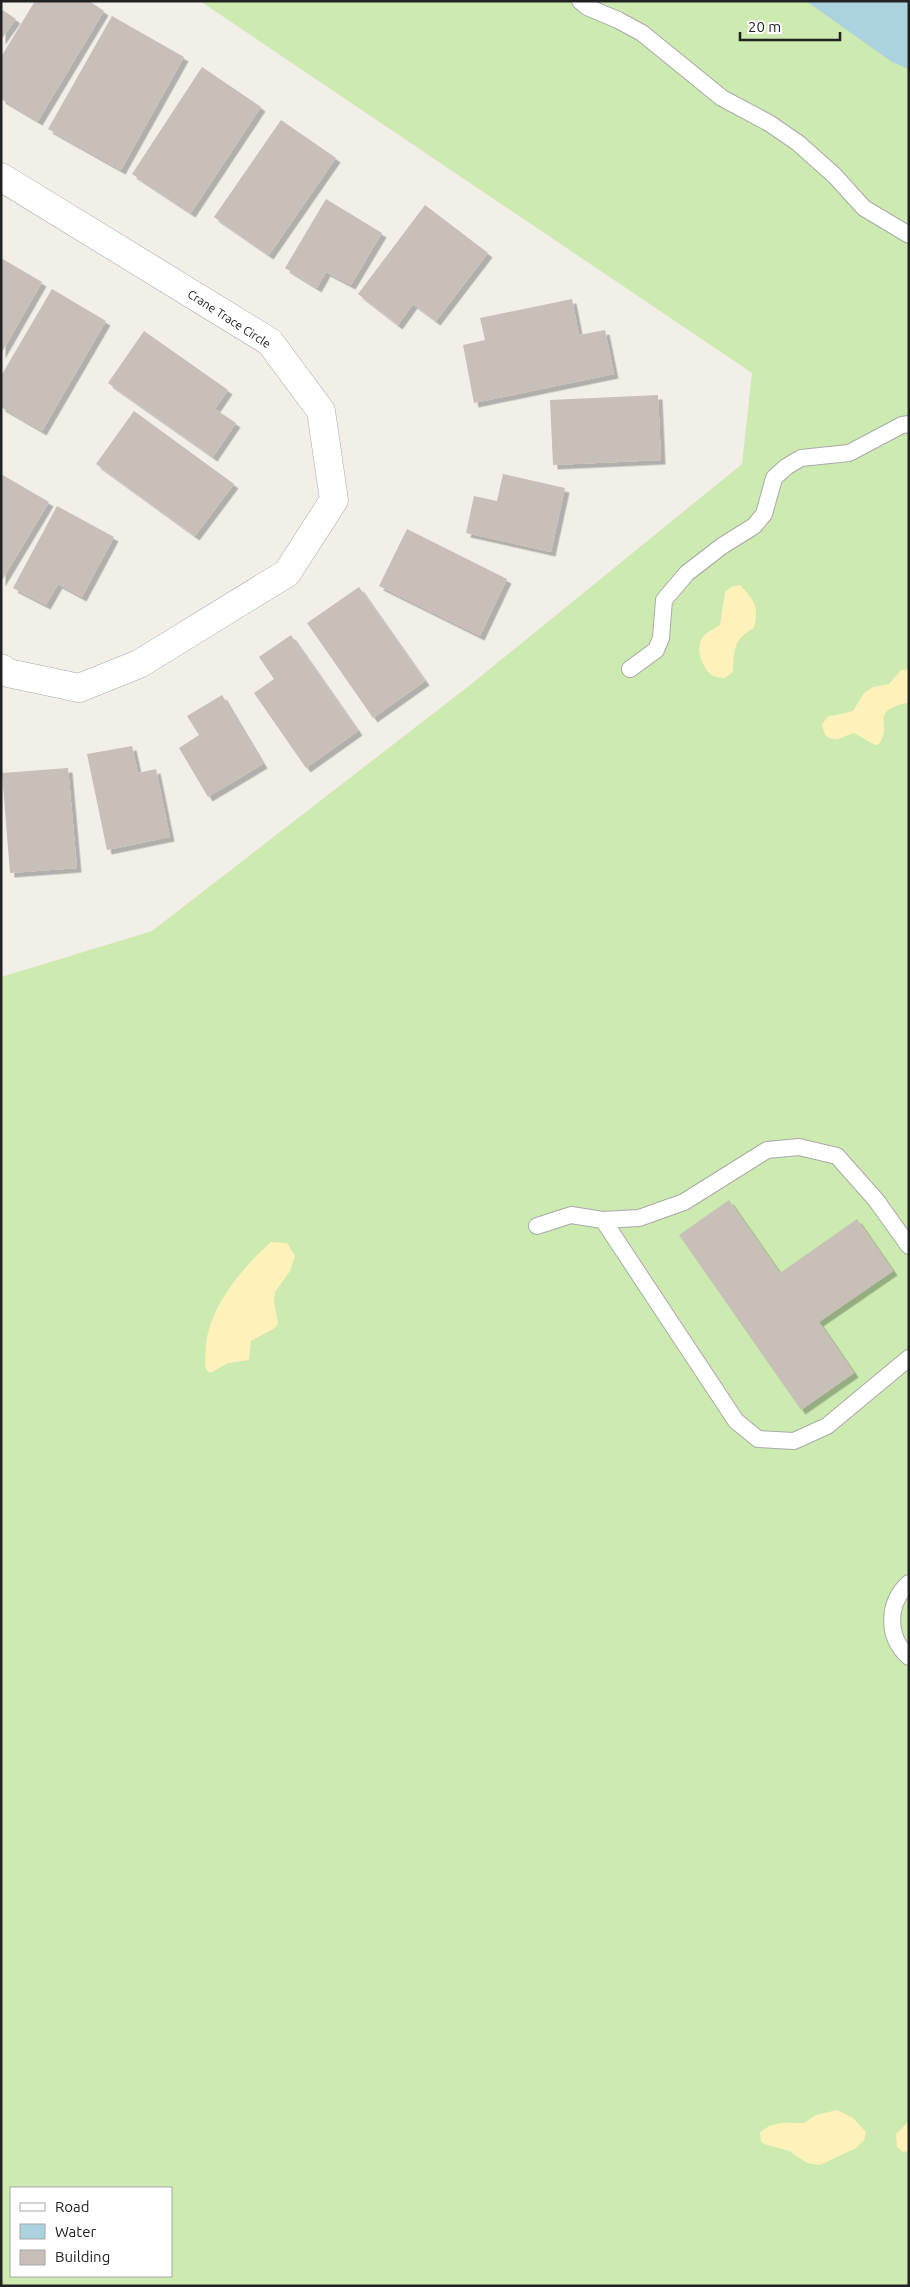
<svg xmlns="http://www.w3.org/2000/svg" width="910" height="2287" viewBox="0 0 910 2287" font-family="Ubuntu,sans-serif">
<style>
.grass{fill:#cdebb0;fill-rule:evenodd}
.sand{fill:#fff1ba}
.water{fill:#aad3df}
.building{fill:#c7bfb8;filter:url(#shadow)}
.lines{fill:none;stroke-linecap:round;stroke-linejoin:round}
.service-casing{stroke:#a9a9a9;stroke-width:18}
.minor-casing{stroke:#a9a9a9;stroke-width:29}
.service{stroke:#fff;stroke-width:16}
.minor{stroke:#fff;stroke-width:28}
.labels{text-anchor:middle;stroke-width:4;stroke-linejoin:round;paint-order:stroke}
.street-label{font-size:12px;fill:#222;stroke:#fff}
</style>
<defs>
<filter id="shadow"><feDropShadow dx="4.5" dy="4.5" stdDeviation="0" flood-color="#0004"/></filter>
</defs>
<rect width="100%" height="100%" fill="#f2efe9"/>
<!-- grass -->
<path class="grass" d="M200 1H909V2286H1V977L152 931 470 685 742 464 752 373ZM11 2188H171V2276H11Z"/>
<!-- sand -->
<path class="sand" d="M740 585C755 601 759 606 754 628 733 639 734 650 733 672L725 678C722 678 716 677 713 676 703 669 696 652 701 640 704 633 713 629 720 625L725 592 731 587Z
M909 669V702C866 713 894 722 879 744L875 745 854 733C843 736 836 744 825 735L822 725 827 717 853 711 864 693 873 687 889 684 901 670Z
M271 1242 287 1243 295 1256 290 1271 275 1292 274 1302 278 1324 273 1329 251 1341 249 1360 228 1363 212 1372H208L205 1367C206 1356 205 1343 208 1333 217 1298 245 1265 271 1242Z
M837 2110 853 2118 866 2132 864 2140 856 2148 820 2165 807 2163 789 2151 764 2144 761 2141 760 2133C772 2120 789 2123 804 2123L816 2115Z
M909 2121V2151L903 2152 897 2147 896 2134Z"/>
<!-- water -->
<path class="water" d="M806 1H909V69L892 62Z"/>
<!-- building -->
<path class="building" d="M35 1H89L104 11 38 121 1 99V57Z
M1 9 16 19 1 40Z
M112 16 184 57 121 170 48 129Z
M202 67 261 107 191 213 132 174Z
M281 120 336 158 269 255 214 217Z
M326 199 382 233 351 285 326 272 317 288 285 268Z
M425 205 488 253 436 321 413 304 398 325 358 294Z
M1 258 42 282 1 354Z
M52 289 106 321 42 431 1 407V376Z
M572 299 579 335 605 330 614 374 474 403 463 345 485 340 480 318Z
M144 331 228 390 215 409 236 423 213 457 108 383Z
M658 395 661 460 553 465 550 400Z
M134 411 234 484 195 536 96 464Z
M1 474 49 502 1 582Z
M503 474 565 488 551 552 466 533 474 496 497 501Z
M57 506 114 537 82 597 58 584 46 605 13 588Z
M407 529 507 579 480 636 379 586Z
M359 587 425 681 373 718 307 623Z
M291 635 358 731 306 768 254 693 274 679 259 657Z
M222 695 263 764 208 797 179 748 199 735 187 716Z
M132 746 138 773 156 769 170 837 107 850 87 754Z
M68 768 77 868 10 873 2 773Z
M729 1200 780 1273 857 1219 893 1271 819 1322 854 1373 801 1410 679 1235Z"/>
<g class="lines">
<defs>
<path id="service" d="M580 1 587 7 618 20 642 33 722 98 769 123 798 143 835 176 864 208 909 235
M630 669 656 650 661 638 664 600 687 573 722 546 754 526 764 514 774 478 786 467 801 458 849 453 902 425 909 424
M603 1220 736 1421 758 1439 794 1441 827 1426 909 1358
M537 1226 571 1215 603 1220 639 1218 684 1202 767 1150 799 1147 837 1156 876 1200 909 1246
M909 1583C887 1603 886 1637 909 1657"/>
<path id="minor" d="M1 177 270 342 321 411 334 500 287 573 139 664 79 688 8 673 1 668"/>
</defs>
<!-- service casing -->
<use href="#service" class="service-casing"/>
<!-- minor casing -->
<use href="#minor" class="minor-casing"/>
<!-- service -->
<use href="#service" class="service"/>
<!-- minor -->
<use href="#minor" class="minor"/>
</g>
<g class="labels">
<!-- street labels -->
<g class="street-label">
<text transform="translate(229 319) rotate(33)" y="4">Crane Trace Circle</text>
</g>
</g>
<!-- border -->
<rect width="910" height="2287" fill="none" stroke="#222222" stroke-width="5"/>
<!-- legend -->
<rect x="10" y="2187" width="162" height="90" fill="#ffffff" stroke="#a7a7a7"/>
<rect x="20" y="2203" width="25" height="8" fill="#ffffff" stroke="#a7a7a7"/>
<text x="55" y="2212" font-size="15" fill="#222222">Road</text>
<rect x="20" y="2224" width="25" height="15" fill="#aad3df" stroke="#a7a7a7"/>
<text x="55" y="2237" font-size="15" fill="#222222">Water</text>
<rect x="20" y="2250" width="25" height="15" fill="#c7bfb8" stroke="#a7a7a7"/>
<text x="55" y="2262" font-size="15" fill="#222222">Building</text>
<!-- scale -->
<path d="M740 32v8h100v-8" fill="none" stroke="#222222" stroke-width="2.5"/>
<text x="748" y="32" font-size="15" fill="#222222" stroke="#ffffff" stroke-width="4" paint-order="stroke">20 m</text>
</svg>
